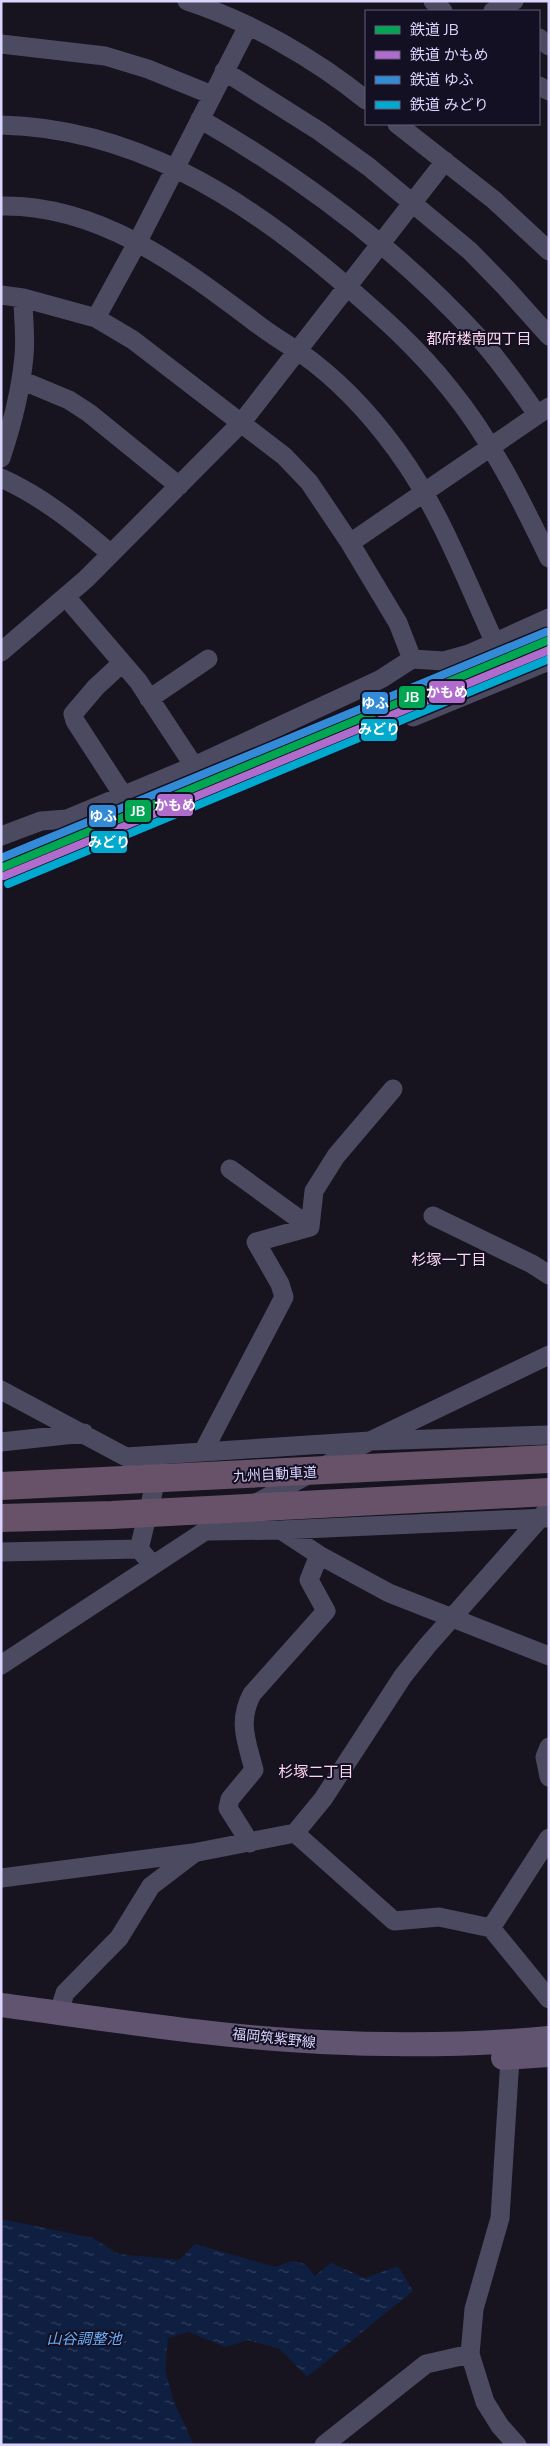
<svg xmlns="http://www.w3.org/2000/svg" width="550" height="2446" viewBox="0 0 550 2446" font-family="'Nunito Sans','Noto Sans JP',sans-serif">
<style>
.water{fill:url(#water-ripples)}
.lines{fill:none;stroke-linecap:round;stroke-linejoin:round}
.minor{stroke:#4c4a60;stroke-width:19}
.major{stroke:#605471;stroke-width:24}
.highway{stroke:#675269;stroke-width:28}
.rail-1-casing{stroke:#141024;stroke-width:11}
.rail-2-casing{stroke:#141024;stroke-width:11}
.rail-3-casing{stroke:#141024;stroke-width:11}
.rail-4-casing{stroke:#141024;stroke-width:11}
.rail-1{stroke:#00a651;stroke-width:8}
.rail-2{stroke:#b06ccc;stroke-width:8}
.rail-3{stroke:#338bd7;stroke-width:8}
.rail-4{stroke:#00a9ce;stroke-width:8}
.labels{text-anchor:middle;stroke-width:4;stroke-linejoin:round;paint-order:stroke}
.street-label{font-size:14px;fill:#dbd5fd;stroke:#141024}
.neighbourhood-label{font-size:15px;fill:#fdd7ed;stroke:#141024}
.water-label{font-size:15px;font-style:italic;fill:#67aff9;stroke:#141024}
.line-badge{stroke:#141024;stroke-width:2}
.badge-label{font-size:14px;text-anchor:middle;font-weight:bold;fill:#fff}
</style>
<defs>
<pattern id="water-ripples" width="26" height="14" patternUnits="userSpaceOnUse" patternTransform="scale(1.25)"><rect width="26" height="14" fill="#0f1f42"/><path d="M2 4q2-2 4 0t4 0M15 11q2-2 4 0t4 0" fill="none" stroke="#313f5e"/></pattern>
</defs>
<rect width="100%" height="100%" fill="#17141f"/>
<!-- water -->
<path class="water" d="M1 2219 93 2238 118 2254 179 2260 195 2244 275 2267 292 2261 305 2264 315 2276 331 2263 365 2278 398 2266 413 2291 307 2377 280 2349 248 2340 226 2347 188 2332 168 2338 165 2370 174 2402 194 2445H1Z"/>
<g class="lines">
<!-- minor -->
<path class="minor" d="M187 1C251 22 314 58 366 100
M433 1 443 11
M493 11 514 1
M539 38 549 46
M1 44 105 56 148 69 212 95
M224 71 319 131 369 167 470 251 506 288 549 336
M539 86 549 91
M200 119C302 178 400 251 480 339 501 362 519 389 537 414
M397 124 494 200 549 251
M1 125C132 128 241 196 337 278 378 313 417 347 450 389 491 439 521 500 549 558
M1 206C101 204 184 269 260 326 277 339 296 349 313 362 349 390 382 428 407 465 443 519 467 582 494 641
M1 295 23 298 96 318 133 340 284 456 309 482 350 543 398 623 412 659
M96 318 137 243 248 26
M21 380 69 400 89 413 179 486
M1 458C12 425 21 391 24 356 26 337 23 317 23 298
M1 478C43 497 76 524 111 554
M350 543 549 407
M66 597 138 681 194 766
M1 652 86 579 242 422 445 161
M122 663 96 687 73 714 75 721 123 795
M149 699 208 659
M413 717 549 661
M1 836 41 821 67 819 194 766 381 679 412 659 444 661 469 654 549 618
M230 1169 310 1227
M433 1216 532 1264 549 1275
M1 1390 126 1457 370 1441 549 1435
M1 1442 84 1433
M203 1452 284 1297 280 1284 256 1242 310 1227 314 1191 336 1156 393 1089
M281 1530 319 1555 389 1593 549 1656
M209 1531 281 1530 546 1518
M139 1549 159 1468
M1 1552 139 1549 152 1564
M1 1665 205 1531 370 1441 549 1355
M549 1747 545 1757 549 1777
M295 1833 394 1921 439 1917 491 1928 549 1999
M250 1843 228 1808 230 1799 254 1770C247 1742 237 1722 252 1694L326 1611 309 1580 319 1555
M1 1878 193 1853 295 1833 323 1799 403 1676 427 1646 549 1508
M491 1928 549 1838
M59 2012 65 1993 119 1938 151 1886 193 1854
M509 2046 510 2058 500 2218 474 2309 470 2354 485 2402 500 2426 517 2445
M324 2445 426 2364 470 2354"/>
<!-- major -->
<path class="major" d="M1 2005C106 2019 216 2037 321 2042 397 2046 474 2045 549 2038
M503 2058 549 2055"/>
<!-- highway -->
<path class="highway" d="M1 1486 549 1459
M1 1518 112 1515 549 1492"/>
<defs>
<path id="rail-1" d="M1 868 549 640"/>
<path id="rail-2" d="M4 876 549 650"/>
<path id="rail-3" d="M1 858 546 632"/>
<path id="rail-4" d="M8 884 549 659"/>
</defs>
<!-- rail-1 casing -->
<use href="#rail-1" class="rail-1-casing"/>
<!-- rail-2 casing -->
<use href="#rail-2" class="rail-2-casing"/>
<!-- rail-3 casing -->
<use href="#rail-3" class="rail-3-casing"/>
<!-- rail-4 casing -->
<use href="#rail-4" class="rail-4-casing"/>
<!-- rail-1 -->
<use href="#rail-1" class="rail-1"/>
<!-- rail-2 -->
<use href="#rail-2" class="rail-2"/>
<!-- rail-3 -->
<use href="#rail-3" class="rail-3"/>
<!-- rail-4 -->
<use href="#rail-4" class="rail-4"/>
</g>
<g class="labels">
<!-- street labels -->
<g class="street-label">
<text transform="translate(275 1474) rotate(-3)" y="5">九州自動車道</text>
<text transform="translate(274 2038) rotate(6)" y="5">福岡筑紫野線</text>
</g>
<!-- neighbourhood labels -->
<g class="neighbourhood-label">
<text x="479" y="344">都府楼南四丁目</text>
<text x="449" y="1265">杉塚一丁目</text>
<text x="316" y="1777">杉塚二丁目</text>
</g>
<!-- water labels -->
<g class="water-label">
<text x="84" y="2344">山谷調整池</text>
</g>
</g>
<g class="line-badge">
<rect x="428" y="680" width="38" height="24" rx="5" fill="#b06ccc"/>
<rect x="398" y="685" width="28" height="24" rx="5" fill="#00a651"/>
<rect x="361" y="691" width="28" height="24" rx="5" fill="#338bd7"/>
<rect x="360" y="718" width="38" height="24" rx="5" fill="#00a9ce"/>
<rect x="156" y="793" width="38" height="24" rx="5" fill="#b06ccc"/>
<rect x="124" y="799" width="28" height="24" rx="5" fill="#00a651"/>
<rect x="88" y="804" width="29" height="24" rx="5" fill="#338bd7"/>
<rect x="90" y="830" width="38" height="24" rx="5" fill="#00a9ce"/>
</g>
<g class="badge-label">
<text x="447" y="697">かもめ</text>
<text x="412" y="702">JB</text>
<text x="375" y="708">ゆふ</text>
<text x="379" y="734">みどり</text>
<text x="175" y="810">かもめ</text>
<text x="138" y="816">JB</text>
<text x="103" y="821">ゆふ</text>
<text x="109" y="847">みどり</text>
</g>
<!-- border -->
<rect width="550" height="2446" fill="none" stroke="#dbd5fd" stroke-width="5"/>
<!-- legend -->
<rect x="365" y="10" width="175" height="115" fill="#141024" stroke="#645f7b"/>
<rect x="375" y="26" width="25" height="8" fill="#00a651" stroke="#645f7b"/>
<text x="410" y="35" font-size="15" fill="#dbd5fd">鉄道 JB</text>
<rect x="375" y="51" width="25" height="8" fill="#b06ccc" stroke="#645f7b"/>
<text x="410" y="60" font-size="15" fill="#dbd5fd">鉄道 かもめ</text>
<rect x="375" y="76" width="25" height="8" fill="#338bd7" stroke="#645f7b"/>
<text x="410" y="85" font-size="15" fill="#dbd5fd">鉄道 ゆふ</text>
<rect x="375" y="101" width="25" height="8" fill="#00a9ce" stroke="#645f7b"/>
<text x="410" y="110" font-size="15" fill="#dbd5fd">鉄道 みどり</text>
</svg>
